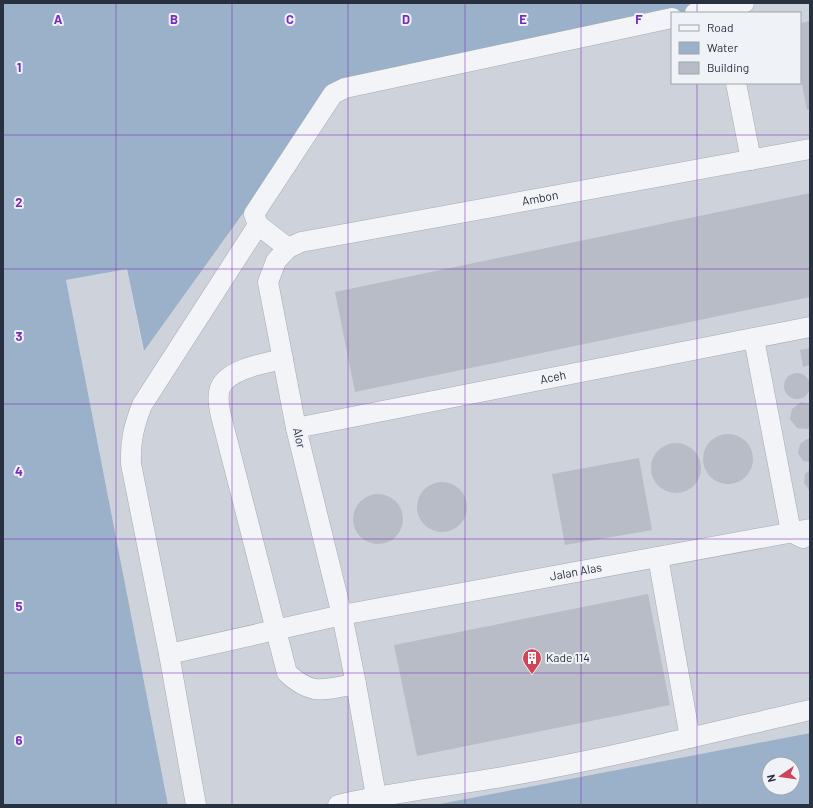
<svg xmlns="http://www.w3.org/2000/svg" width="813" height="808" viewBox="0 0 813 808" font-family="Barlow,sans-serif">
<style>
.built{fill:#ced2db}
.water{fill:#9bb1c9;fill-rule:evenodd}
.building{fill:#b7bcc6}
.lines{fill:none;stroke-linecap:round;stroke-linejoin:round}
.minor-casing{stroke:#a5aab3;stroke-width:21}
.minor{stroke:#f2f4f7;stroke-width:20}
.grid{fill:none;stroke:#7b2cbf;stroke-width:1;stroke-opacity:0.55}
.labels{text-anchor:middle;stroke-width:4;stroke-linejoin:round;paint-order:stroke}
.street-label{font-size:12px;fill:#283140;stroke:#eff2f6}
.poi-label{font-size:12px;fill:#283140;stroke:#eff2f6;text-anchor:start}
.grid-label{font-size:13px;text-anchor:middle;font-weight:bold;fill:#7b2cbf;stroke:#eff2f6;stroke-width:4;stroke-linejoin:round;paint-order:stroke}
</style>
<rect width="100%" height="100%" fill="#e0e3e9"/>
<!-- built -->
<path class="built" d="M742 3H810V733L434 805H168L66 280 127 269 143 350 335 85 672 17V83H800V13H693Z"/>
<!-- water -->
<path class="water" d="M3 3H742L693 13H672L335 85 144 351 127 269 66 280 168 805H3Z
M810 733V805H434ZM769 764H793V788H769Z"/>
<!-- building -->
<path class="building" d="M810 21V109L807 110 800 74V23Z
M810 193V297L355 392 335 292Z
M810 348V365L803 367 800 350Z
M784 386a13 13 0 1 1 26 0a13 13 0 1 1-26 0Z
M801 402 810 404V428L807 429 797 428 790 419 792 409Z
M703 459a25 25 0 1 1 50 0a25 25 0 1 1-50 0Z
M807 439H810V462L803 461 798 453 800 444Z
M651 468a25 25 0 1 1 50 0a25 25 0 1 1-50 0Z
M639 458 652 530 565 545 552 474Z
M810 470V491L804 483 805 474Z
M417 507a25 25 0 1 1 50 0a25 25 0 1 1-50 0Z
M353 519a25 25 0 1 1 50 0a25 25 0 1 1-50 0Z
M648 594 670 705 417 756 394 645Z"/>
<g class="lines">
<defs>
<g id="minor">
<path d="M695 13 744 3"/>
<path d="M736 83 751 160"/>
<path d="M288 248 258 225 254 214 333 94 345 88 672 18"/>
<path d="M754 339 791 532 803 538"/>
<path d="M283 359C265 363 228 369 220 388 217 397 219 407 221 416L287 673C313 697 324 689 356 684"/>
<path id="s1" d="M296 428 810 327"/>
<path d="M658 557 690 738"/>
<path id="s2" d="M169 654 342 615 810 529"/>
<path id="s3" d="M376 796 356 684 342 615 296 428 268 282 276 261 288 248 301 242 810 149"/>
<path d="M196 805 169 654 131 464C130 441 134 426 142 405L258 225"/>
<path d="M338 805C394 792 451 786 508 776 609 758 710 733 810 710"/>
</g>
</defs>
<!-- minor casing -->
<use href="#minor" class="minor-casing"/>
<!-- minor -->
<use href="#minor" class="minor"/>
</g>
<!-- grid -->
<path class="grid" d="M116 3V805M232 3V805M348 3V805M465 3V805M581 3V805M697 3V13M697 83V805M3 135H810M3 269H810M3 404H810M3 539H810M3 673H810"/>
<!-- icons -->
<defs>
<symbol id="building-pin" viewBox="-11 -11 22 30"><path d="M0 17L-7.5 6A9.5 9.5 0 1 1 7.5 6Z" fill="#ce455a" stroke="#eff2f6"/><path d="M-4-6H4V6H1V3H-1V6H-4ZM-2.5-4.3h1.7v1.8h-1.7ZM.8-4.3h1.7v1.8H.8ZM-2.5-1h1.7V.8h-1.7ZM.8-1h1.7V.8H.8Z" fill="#fff"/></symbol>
</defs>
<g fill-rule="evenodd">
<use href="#building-pin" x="521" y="647" width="22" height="30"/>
</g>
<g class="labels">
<!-- street labels -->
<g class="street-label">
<text dy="4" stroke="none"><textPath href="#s3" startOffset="823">Ambon</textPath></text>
<text dy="4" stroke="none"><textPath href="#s1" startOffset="262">Aceh</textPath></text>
<text transform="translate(299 438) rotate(77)" y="4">Alor</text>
<text dy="4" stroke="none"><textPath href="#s2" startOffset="415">Jalan Alas</textPath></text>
</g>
<!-- poi labels -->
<g class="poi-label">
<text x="546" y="662">Kade 114</text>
</g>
</g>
<g class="grid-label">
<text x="58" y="24">A</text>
<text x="174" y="24">B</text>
<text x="290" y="24">C</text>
<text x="406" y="24">D</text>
<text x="523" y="24">E</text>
<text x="639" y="24">F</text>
<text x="19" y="72">1</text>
<text x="19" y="207">2</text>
<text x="19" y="341">3</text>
<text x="19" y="476">4</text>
<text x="19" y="611">5</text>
<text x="19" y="745">6</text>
</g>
<!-- border -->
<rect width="813" height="808" fill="none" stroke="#283140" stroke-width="8"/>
<!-- legend -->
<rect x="671" y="12" width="130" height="72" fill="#eff2f6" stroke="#9fa5ad"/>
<rect x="679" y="25" width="20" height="6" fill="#f2f4f7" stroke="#9fa5ad"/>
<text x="707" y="32" font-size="12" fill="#283140">Road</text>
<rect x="679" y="42" width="20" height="12" fill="#9bb1c9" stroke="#9fa5ad"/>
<text x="707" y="52" font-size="12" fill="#283140">Water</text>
<rect x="679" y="62" width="20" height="12" fill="#b7bcc6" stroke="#9fa5ad"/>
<text x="707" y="72" font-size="12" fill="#283140">Building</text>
<!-- north arrow -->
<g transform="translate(781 776) rotate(257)"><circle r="19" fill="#eff2f6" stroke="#9fa5ad"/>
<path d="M0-3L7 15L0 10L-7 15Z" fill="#ce455a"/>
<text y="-6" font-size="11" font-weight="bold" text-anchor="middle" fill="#283140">N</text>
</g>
</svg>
